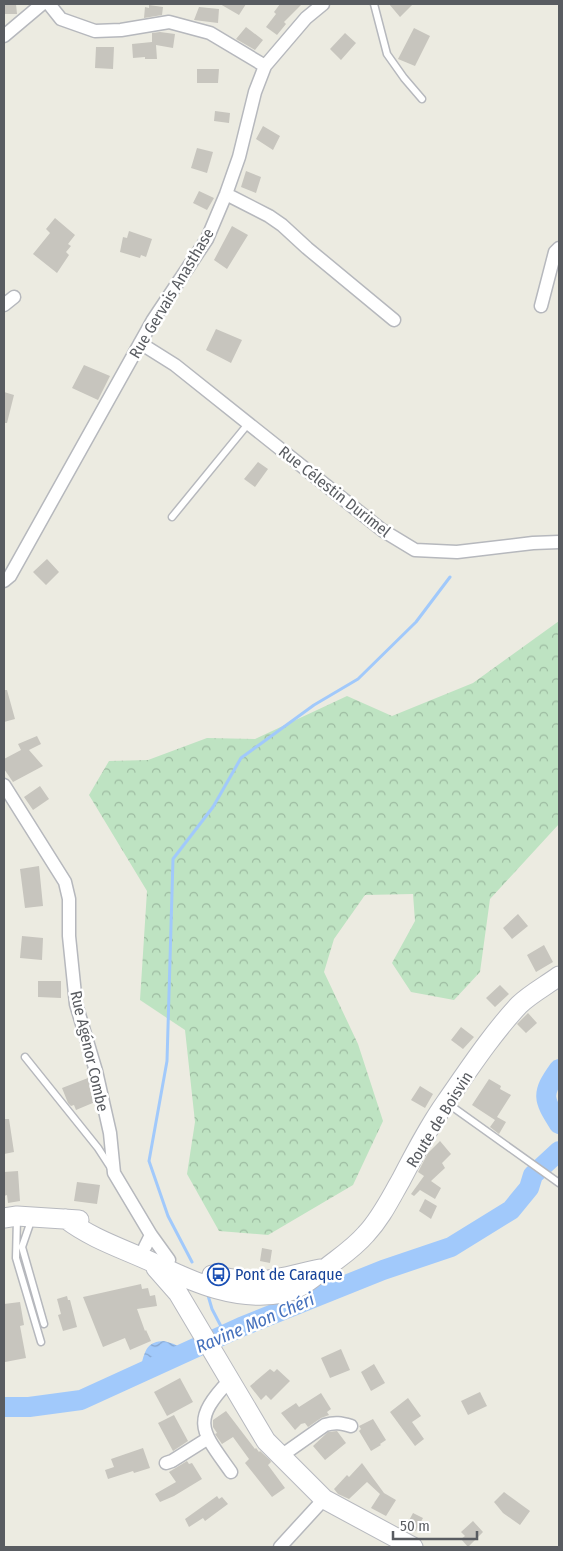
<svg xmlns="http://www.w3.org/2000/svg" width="563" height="1551" viewBox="0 0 563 1551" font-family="'Fira Sans Condensed',sans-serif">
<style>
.forest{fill:url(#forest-crowns)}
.water{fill:url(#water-waves)}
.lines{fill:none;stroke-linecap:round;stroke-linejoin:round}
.stream{stroke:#a1c9fb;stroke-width:3}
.river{stroke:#a1c9fb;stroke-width:20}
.building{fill:#c7c5be}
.lane-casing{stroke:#b6b8bd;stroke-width:9}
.street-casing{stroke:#b6b8bd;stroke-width:15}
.secondary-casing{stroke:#b7b9bf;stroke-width:21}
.lane{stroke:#fff;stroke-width:6}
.street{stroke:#fff;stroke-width:12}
.secondary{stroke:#fff;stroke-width:19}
.labels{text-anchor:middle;stroke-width:5;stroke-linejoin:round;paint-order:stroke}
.street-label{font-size:16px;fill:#595c61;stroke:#fff}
.transit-label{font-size:16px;fill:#164399;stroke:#fff;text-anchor:start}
.water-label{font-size:18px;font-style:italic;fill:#4571bd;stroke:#fff}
</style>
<defs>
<pattern id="forest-crowns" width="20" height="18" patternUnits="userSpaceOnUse" patternTransform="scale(1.25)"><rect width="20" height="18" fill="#bee3c2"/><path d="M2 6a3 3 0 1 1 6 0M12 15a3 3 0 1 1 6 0" fill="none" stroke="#9dbba1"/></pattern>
<pattern id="water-waves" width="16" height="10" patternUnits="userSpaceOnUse" patternTransform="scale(1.25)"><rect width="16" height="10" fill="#a1c9fb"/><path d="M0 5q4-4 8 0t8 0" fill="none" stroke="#86a6cf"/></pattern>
</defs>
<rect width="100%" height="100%" fill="#ecebe1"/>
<!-- forest -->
<path class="forest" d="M559 621V824L490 899 480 972 454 1000 411 992 392 963 415 921 413 894 365 895 334 939 324 972 358 1044 383 1121 353 1185 268 1235 219 1231 187 1174 195 1122 185 1030 140 1000 147 891 89 795 109 761 148 760 207 738 255 739 347 696 392 716 473 683Z"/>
<!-- water -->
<path class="water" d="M164 1341 174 1344 181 1348C180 1356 181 1363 173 1366L144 1368 142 1362C146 1348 148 1342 164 1341Z"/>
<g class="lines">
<!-- stream -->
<path class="stream" d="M192 1262 168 1216 149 1161 167 1061 173 859 213 807 241 758 314 705 358 679 416 622 450 577
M207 1292 212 1309 225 1334"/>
<!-- river -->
<path class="river" d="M559 1069C541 1094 543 1099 559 1124
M4 1407H29L81 1400 241 1327 383 1270 451 1247 511 1210 529 1188 533 1175 559 1151"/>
</g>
<!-- building -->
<path class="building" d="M4 4H16L17 14H4Z
M220 4H246L239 15Z
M280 4H302L284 22 286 24 277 35 266 27 276 14 274 12Z
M389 4H413L400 17Z
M149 5 163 7 162 15 144 18 145 7 149 8Z
M199 7 219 9 218 23 194 20Z
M246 27 263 40 255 50 236 39Z
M414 28 430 36 415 66 398 59Z
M160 32 175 34 173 48 156 45 157 59H145V57L133 58 132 44 152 42V33Z
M345 33 356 43 341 60 330 49Z
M96 47H114L113 69 95 68Z
M197 69H219L218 83H197Z
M215 111 230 113 229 123 214 121Z
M263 126 280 136 273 150 256 139Z
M197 148 213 152 207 173 191 168Z
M246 171 261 177 256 193 241 187Z
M199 191 214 198 207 210 193 203Z
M55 218 75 235 68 244 71 246 66 252 69 255 57 273 33 254 50 233 46 229Z
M232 226 248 235 227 269 214 260Z
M129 231 152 239 146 257 141 255 140 258 120 252 123 237 127 238Z
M216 329 242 340 231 363 206 350Z
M84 365 110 376 98 400 72 388Z
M4 392 14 395 7 423H4Z
M258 462 268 469 255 487 244 479Z
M47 559 59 572 46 585 33 572Z
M4 690H7L15 719 4 722Z
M37 736 41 744 29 750 43 766 13 782 4 769V759L21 750 18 744Z
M40 786 49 799 33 810 24 797Z
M39 866 43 906 25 908 20 869Z
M518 914 528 926 512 939 503 928Z
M22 936 43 938 42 960 20 958Z
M544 945 553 962 536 972 527 955Z
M38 981H61V998L38 997Z
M500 985 509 994 495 1007 486 998Z
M528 1013 537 1023 526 1033 517 1024Z
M461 1027 474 1037 463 1049 451 1040Z
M88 1078 95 1102 76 1110 74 1105 71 1106 68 1103 62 1088Z
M489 1079 501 1086 500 1089 511 1095 497 1117 506 1122 499 1134 490 1127 495 1120 472 1105Z
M420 1086 433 1094 425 1108 411 1100Z
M4 1119H9L14 1152 4 1154Z
M440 1141 451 1154 442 1163 445 1168 431 1181 441 1188 435 1199 420 1190 414 1196 411 1194 424 1176 418 1172 428 1153Z
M18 1171 20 1201 8 1203 7 1195 4 1196V1172Z
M77 1182 100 1185 97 1204 74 1201Z
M425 1199 437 1206 431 1219 419 1211Z
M262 1248 272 1250 270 1263 260 1261Z
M141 1284 142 1289 148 1288 150 1296 155 1295 157 1306 137 1309 145 1331 146 1330 151 1341 130 1350 125 1338 103 1347 83 1297Z
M67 1296 68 1300H70L77 1327 63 1331 58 1315 61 1314 57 1299Z
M20 1302 24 1325 20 1326 26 1358 5 1362 4 1304Z
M341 1349 350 1370 330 1378 321 1358Z
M374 1364 385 1383 371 1391 361 1372Z
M270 1369 274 1372 277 1369 290 1381 271 1400 266 1395 261 1400 250 1386Z
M180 1378 193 1402 167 1416 154 1392Z
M480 1392 487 1406 468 1415 461 1401Z
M321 1393 331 1409 327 1412 329 1415 321 1418 308 1427 305 1423 301 1424 295 1430 281 1413 296 1403 299 1407Z
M408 1398 421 1416 412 1422 424 1439 415 1446 390 1412Z
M226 1411 255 1449 256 1448 259 1452 260 1451 270 1460 271 1462 268 1465 285 1488 272 1497 245 1463 249 1459 233 1437 222 1444 215 1434 217 1433 213 1427V1420Z
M174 1415 188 1441 173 1451 158 1423Z
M373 1419 386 1440 380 1444 381 1445 371 1451 359 1431 361 1429 359 1426Z
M337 1431 346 1443 325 1460 313 1446 328 1432Z
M143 1448 150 1468 134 1473 133 1471 108 1479 105 1470 114 1467 111 1459Z
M187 1461 189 1464 192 1463 202 1479 174 1496 160 1502 155 1494 176 1482 169 1472Z
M362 1463 384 1493 396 1500 386 1516 371 1508 380 1494 367 1482 349 1499 338 1494 334 1489 347 1475 349 1477Z
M504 1492 530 1511 520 1525 503 1513 494 1502Z
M217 1496 219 1499 222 1497 228 1504 205 1521 203 1518 189 1527 185 1519Z
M413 1513 423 1518 416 1531 406 1526Z
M473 1521 483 1532 468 1547 461 1539 465 1536 461 1532Z"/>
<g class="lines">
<defs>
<path id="lane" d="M374 4 387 54 404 78 422 99
M172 517 248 424
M25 1057 98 1148 111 1168
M447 1103 559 1183
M17 1218 16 1258 41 1342
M32 1218 22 1247 44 1324"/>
<path id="street" d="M49 4 61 19 95 31 121 30 169 22 210 33 265 66
M4 36 42 4
M226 194 269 216 282 225 307 248 394 320
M4 305 14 297
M541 306 555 252 559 248
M140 343 175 365 382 530 415 550 457 552 533 543 559 542
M4 581 10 576 153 320 207 239 226 194 239 157 255 92 265 66 306 18 323 4
M4 785 65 882 69 899V936L76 1004 96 1071 110 1133 114 1173 151 1235 169 1260
M145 1247 151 1235
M229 1381C190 1422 202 1431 231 1472
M281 1456 325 1425C335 1422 341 1423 351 1426
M166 1463 172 1461 207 1439
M280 1547 324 1499"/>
<path id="secondary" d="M4 1218 17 1216 79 1220
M66 1219C92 1239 124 1249 154 1263 194 1283 238 1302 284 1293 301 1289 312 1278 326 1268 340 1257 354 1248 366 1234 381 1218 390 1199 401 1180 415 1153 429 1126 446 1102 469 1069 492 1034 519 1005 530 994 547 985 559 976
M156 1268 178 1293 266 1441 324 1499 413 1547
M212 1275C227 1278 243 1282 259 1281 280 1280 300 1273 320 1269"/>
</defs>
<!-- lane casing -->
<use href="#lane" class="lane-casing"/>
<!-- street casing -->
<use href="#street" class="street-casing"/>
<!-- secondary casing -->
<use href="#secondary" class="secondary-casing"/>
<!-- lane -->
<use href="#lane" class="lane"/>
<!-- street -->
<use href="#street" class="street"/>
<!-- secondary -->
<use href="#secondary" class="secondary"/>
</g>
<!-- icons -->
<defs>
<symbol id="bus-ring" viewBox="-11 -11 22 22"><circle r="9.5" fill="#fff" stroke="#1a4fb4" stroke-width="1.5"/><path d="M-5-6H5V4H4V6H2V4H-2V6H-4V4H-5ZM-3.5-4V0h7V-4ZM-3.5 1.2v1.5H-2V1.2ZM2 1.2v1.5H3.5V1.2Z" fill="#1a4fb4"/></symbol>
</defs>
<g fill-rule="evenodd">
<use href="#bus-ring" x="206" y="1262" width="25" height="25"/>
</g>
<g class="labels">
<!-- street labels -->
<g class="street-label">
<text transform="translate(171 293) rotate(-59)" y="6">Rue Gervais Anasthase</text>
<text transform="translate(335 491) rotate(38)" y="6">Rue Célestin Durimel</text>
<text transform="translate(90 1051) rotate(77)" y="6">Rue Agénor Combe</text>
<text transform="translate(439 1119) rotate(-58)" y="6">Route de Boisvin</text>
</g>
<!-- transit labels -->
<g class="transit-label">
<text x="235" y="1280">Pont de Caraque</text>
</g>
<!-- water labels -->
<g class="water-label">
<text transform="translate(255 1323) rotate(-23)" y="6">Ravine Mon Chéri</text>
</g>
</g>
<!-- border -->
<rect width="563" height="1551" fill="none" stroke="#595c61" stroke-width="10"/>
<!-- scale -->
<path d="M393 1531v8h84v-8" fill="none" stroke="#595c61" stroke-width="2.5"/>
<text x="400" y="1531" font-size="15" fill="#595c61" stroke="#ffffff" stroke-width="4" paint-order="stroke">50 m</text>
</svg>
